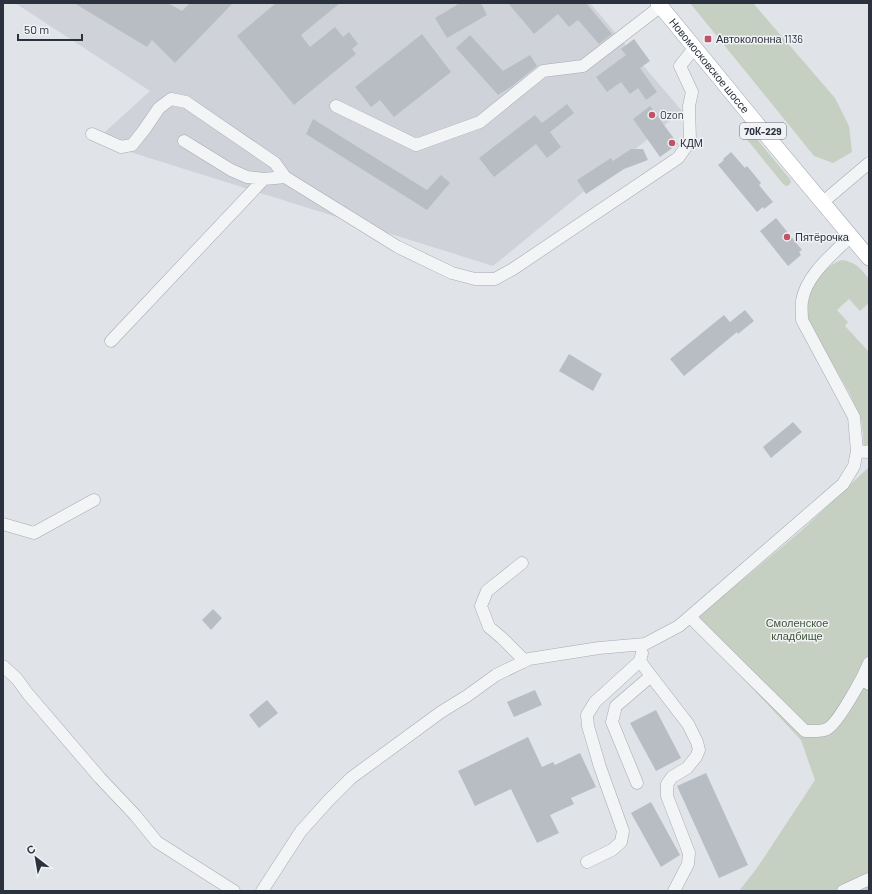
<svg xmlns="http://www.w3.org/2000/svg" width="872" height="894" viewBox="0 0 872 894" font-family="Barlow,sans-serif">
<style>
.built{fill:#cfd3d9}
.green{fill:#c6d0c2}
.building{fill:#b8bdc4}
.lines{fill:none;stroke-linecap:round;stroke-linejoin:round}
.minor-casing{stroke:#a6aab1;stroke-width:13}
.major-casing{stroke:#a1a8b2;stroke-width:16}
.minor{stroke:#f2f4f6;stroke-width:12}
.major{stroke:#fff;stroke-width:15}
.poi-dot{fill:#bf5367;stroke:#f0f2f5;stroke-width:1.5}
.labels{text-anchor:middle;stroke-width:3;stroke-linejoin:round;paint-order:stroke}
.shield{fill:#f0f2f5;stroke:#666c74;stroke-width:1}
.shield-label{font-size:10px;font-weight:bold;fill:#2b323d}
.poi-label{font-size:11px;fill:#2b323d;stroke:#f0f2f5;text-anchor:start}
.street-label{font-size:11px;fill:#2b323d;stroke:#f0f2f5}
.park-label{font-size:11px;fill:#405739;stroke:#f0f2f5}
</style>
<rect width="100%" height="100%" fill="#e0e3e7"/>
<!-- built -->
<path class="built" d="M15 3H590L682 111 493 266 95 141 150 91Z"/>
<!-- green -->
<path class="green" d="M690 3H753L835 98 849 126 852 152 833 163 814 156Z
M747 131 751 132 790 179 791 182 789 185 786 186 783 184 745 137V133Z
M842 260C856 262 861 269 869 279V303L860 311 849 299 837 310 848 322 845 326 869 352V447L864 452 863 433 861 419 855 406 850 394 809 323C808 316 806 306 808 298 812 282 826 265 842 260Z
M869 467V891H739L757 868 815 780 801 740 691 623 801 531Z"/>
<!-- building -->
<path class="building" d="M74 3H168L182 11 190 3H233L175 63 152 40 147 47Z
M276 3H340L301 35 310 47 335 27 343 37 349 32 358 44 352 49 356 54 294 105 237 36Z
M460 3H481L487 15 447 38 435 18Z
M508 3H586L612 34 599 44 578 20 569 27 558 14 534 34Z
M422 34 451 72 394 117 380 100 371 107 355 87Z
M470 35 503 71 530 55 537 66 511 87 498 95 456 48Z
M634 39 650 61 640 68 657 92 646 100 638 88 630 94 621 82 607 92 596 77 626 55 621 49Z
M567 104 574 113 550 132 561 147 547 158 536 144 494 177 479 158 535 115 542 123Z
M650 106 678 144 660 157 633 119Z
M313 119 427 190 441 175 450 183 427 210 306 134Z
M631 149H643L648 160 624 169 586 194 577 180 611 158 613 161Z
M731 152 745 168 747 166 761 183 759 185 773 202 764 209 763 207 757 212 718 165 724 160 723 159Z
M776 218 802 250 799 252 801 255 788 266 760 231Z
M745 310 754 321 738 334 737 332 684 376 670 359 724 315 730 322Z
M569 354 602 374 593 391 559 371Z
M793 422 802 432 771 458 763 447Z
M213 609 222 618 211 630 202 620Z
M535 690 542 705 514 717 507 702Z
M267 700 278 713 259 728 249 715Z
M656 710 681 758 656 771 630 723Z
M528 737 542 767 553 762 555 765 580 753 596 787 571 798 574 804 550 815 559 833 537 843 511 789 475 806 458 771Z
M706 773 748 865 719 878 677 786Z
M651 802 680 855 661 867 631 813Z"/>
<g class="lines">
<defs>
<path id="minor" d="M336 106 416 145 480 122 543 71 583 66 661 6
M92 134 121 147 132 145 144 130 159 108 171 99 186 102 275 163 285 177 398 247 452 273 475 279H495L513 269 678 158 690 141 689 106 692 92 680 66 695 47
M184 141 231 170 247 177 264 179
M823 202 869 163
M111 341 264 179 285 177
M857 451 868 452 869 451
M3 524 34 533 94 500
M522 563 487 591 481 606 489 627 502 638 525 661
M690 617 805 731C812 731 820 732 827 729 836 725 856 689 862 678
M869 663 862 678 869 684
M3 666 17 679 28 694 100 778 135 815 157 842 234 891
M651 676 688 724 697 742 699 750 696 757 687 768 672 777 667 784V796L689 853 688 864 674 891
M637 783 612 722 616 706 651 676 640 661 642 653
M587 862 612 850 621 842 623 831 600 767 588 726 587 715 595 702 640 661
M262 891 301 831 329 800 351 778 441 712 467 696 496 675 529 659 599 648 645 644 679 626 843 484 854 466 857 451 854 417 802 320C802 314 801 307 802 301 806 275 833 254 851 236
M843 891 869 879"/>
<g id="major">
<path id="s1" d="M658 3 762 130 869 258"/>
</g>
</defs>
<!-- minor casing -->
<use href="#minor" class="minor-casing"/>
<!-- major casing -->
<use href="#major" class="major-casing"/>
<!-- minor -->
<use href="#minor" class="minor"/>
<!-- major -->
<use href="#major" class="major"/>
</g>
<!-- markers -->
<g class="poi-dot">
<rect x="704" y="35" width="8" height="8" rx="2"/>
<circle cx="652" cy="115" r="4"/>
<circle cx="672" cy="143" r="4"/>
<circle cx="787" cy="237" r="4"/>
</g>
<g class="labels">
<!-- shield labels -->
<rect class="shield" x="740" y="123" width="46" height="16" rx="3"/>
<g class="shield-label">
<text x="763" y="135">70К-229</text>
</g>
<!-- poi labels -->
<g class="poi-label">
<text x="716" y="43">Автоколонна 1136</text>
<text x="660" y="119">Ozon</text>
<text x="680" y="147">КДМ</text>
<text x="795" y="241">Пятёрочка</text>
</g>
<!-- street labels -->
<g class="street-label">
<text dy="4" stroke="none"><textPath href="#s1" startOffset="81">Новомосковское шоссе</textPath></text>
</g>
<!-- park labels -->
<g class="park-label">
<text x="797" y="627">Смоленское<tspan x="797" dy="13">кладбище</tspan></text>
</g>
</g>
<!-- border -->
<rect width="872" height="894" fill="none" stroke="#2b323d" stroke-width="8"/>
<!-- north arrow -->
<g transform="translate(36 858) rotate(329)" stroke="#f0f2f5" stroke-width="3" paint-order="stroke">
<path d="M0-3L7 15L0 10L-7 15Z" fill="#2b323d"/>
<text y="-6" font-size="11" font-weight="bold" text-anchor="middle" fill="#2b323d">С</text>
</g>
<!-- scale -->
<path d="M18 34v6h64v-6" fill="none" stroke="#2b323d" stroke-width="2"/>
<text x="24" y="34" font-size="12" fill="#2b323d" stroke="#f0f2f5" stroke-width="3" paint-order="stroke">50 m</text>
</svg>
